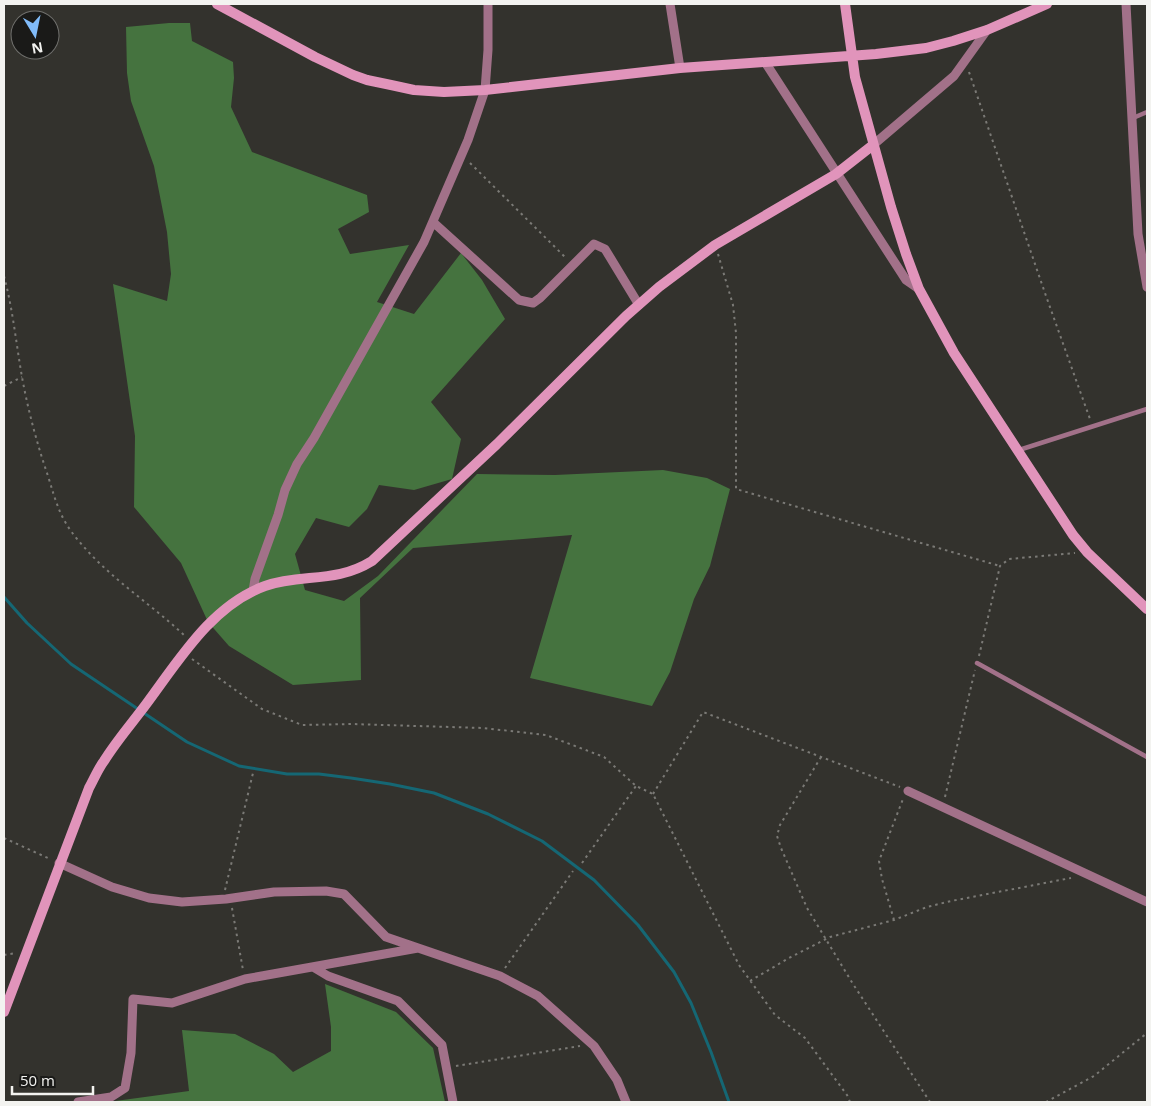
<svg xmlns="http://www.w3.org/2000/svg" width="1151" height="1106" viewBox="0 0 1151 1106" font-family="'Open Sans',sans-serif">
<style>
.forest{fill:#45733f}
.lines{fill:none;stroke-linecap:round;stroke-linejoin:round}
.stream{stroke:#156774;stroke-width:3}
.path{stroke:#7b7a76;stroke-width:2;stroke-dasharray:2.5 4;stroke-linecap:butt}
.lane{stroke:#a27189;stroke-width:4.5}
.street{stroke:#a27189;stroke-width:9}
.secondary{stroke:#e194bb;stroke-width:10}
</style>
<rect width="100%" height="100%" fill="#33322d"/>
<!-- forest -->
<path class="forest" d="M169 23H190L192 41 233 62 234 78 231 107 252 152 367 195 369 212 338 229 350 254 409 245 377 302 414 314 461 253 482 280 505 319 431 402 461 439 452 479 414 490 379 485 367 509 349 527 316 518 295 554 305 590 344 601 378 576 477 474 555 475 663 470 707 478 730 489 710 566 694 599 670 672 652 706 530 678 572 535 413 548 360 598 361 680 293 685 229 646 208 622 181 563 134 507 135 436 113 284 167 301 171 274 167 232 154 166 131 101 127 73 126 27Z
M325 984 396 1012 433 1048 445 1102H108L189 1091 182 1030 235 1034 274 1054 293 1072 331 1051V1027Z"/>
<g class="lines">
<!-- stream -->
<path class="stream" d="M4 597 27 623 71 664 187 742 239 766 287 774H319L351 778 390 784 434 793 488 814 542 841 594 880 638 925 674 972 691 1003 711 1052 729 1102"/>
<!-- path -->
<path class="path" d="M969 72 1046 296 1090 419
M470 163 566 258
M718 254 733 305 736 333V489L1000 566
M4 276C13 310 16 343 22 377 28 410 37 444 48 476 56 502 60 519 78 540 109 578 150 603 185 636
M4 386 22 377
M979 656 1000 566 1009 559 1075 553
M192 659 262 709 302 725 351 724 483 728 546 735 604 757 636 786 653 794 739 965 775 1015 805 1038 847 1095 850 1102
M821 757 780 825 777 836 781 848 807 908 853 984 930 1102
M653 794 703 712 900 787
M945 797 975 670
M4 838 50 859
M582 863 636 786
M225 890 253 773
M232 908 243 970
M894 920 882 879 879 861 903 799
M4 955 16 953
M505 968 573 871
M750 981 789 958 830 937 894 920 927 907 951 901 1071 878
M456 1066 580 1046
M1046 1102 1094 1076 1147 1033"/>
<!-- lane -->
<path class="lane" d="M1133 118 1147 112
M1019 450 1147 409
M977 663 1147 757"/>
<!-- street -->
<path class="street" d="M670 4 680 68
M1126 4 1138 234 1147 287
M765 62 906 280 919 289
M873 145 954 76 987 30
M433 222 519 300 533 303 540 298 594 244 605 249 639 305
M253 591 255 579 278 515 285 490 297 464 314 438 424 242 468 140 485 90 488 50V4
M908 791 1147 902
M59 863 112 887 149 898 182 902 226 899 274 892 326 891 344 894 386 937 500 976 538 996 594 1046 617 1080 626 1102
M313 967 328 976 398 1001 442 1045 453 1102
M78 1102 111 1097 125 1088 131 1053 133 999 172 1003 245 979 418 948"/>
<!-- secondary -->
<path class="secondary" d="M217 4 315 57 353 75 367 80 391 85 414 90 444 92 485 90 680 68 876 54 926 48 953 41 987 30 1047 4
M845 4 855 77 891 207 906 254 919 289 954 353 1073 535 1087 552 1147 609
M4 1012 89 788C94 779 98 769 104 761 117 740 133 722 147 703 179 660 212 605 265 586 302 573 335 584 372 561L497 444 626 316 659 287 715 245 836 174 873 145"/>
</g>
<!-- border -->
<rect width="1151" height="1106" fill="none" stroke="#f3f3f0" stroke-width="10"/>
<!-- north arrow -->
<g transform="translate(35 35) rotate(170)"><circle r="24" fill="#1a1a18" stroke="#71716e"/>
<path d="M0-4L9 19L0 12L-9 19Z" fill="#81bcfa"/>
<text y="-8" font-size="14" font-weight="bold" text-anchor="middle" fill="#f3f3f0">N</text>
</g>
<!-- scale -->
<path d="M12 1086v8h81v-8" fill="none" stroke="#f3f3f0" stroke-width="2.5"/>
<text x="20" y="1086" font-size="15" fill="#f3f3f0" stroke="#1a1a18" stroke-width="4" paint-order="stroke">50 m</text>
</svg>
